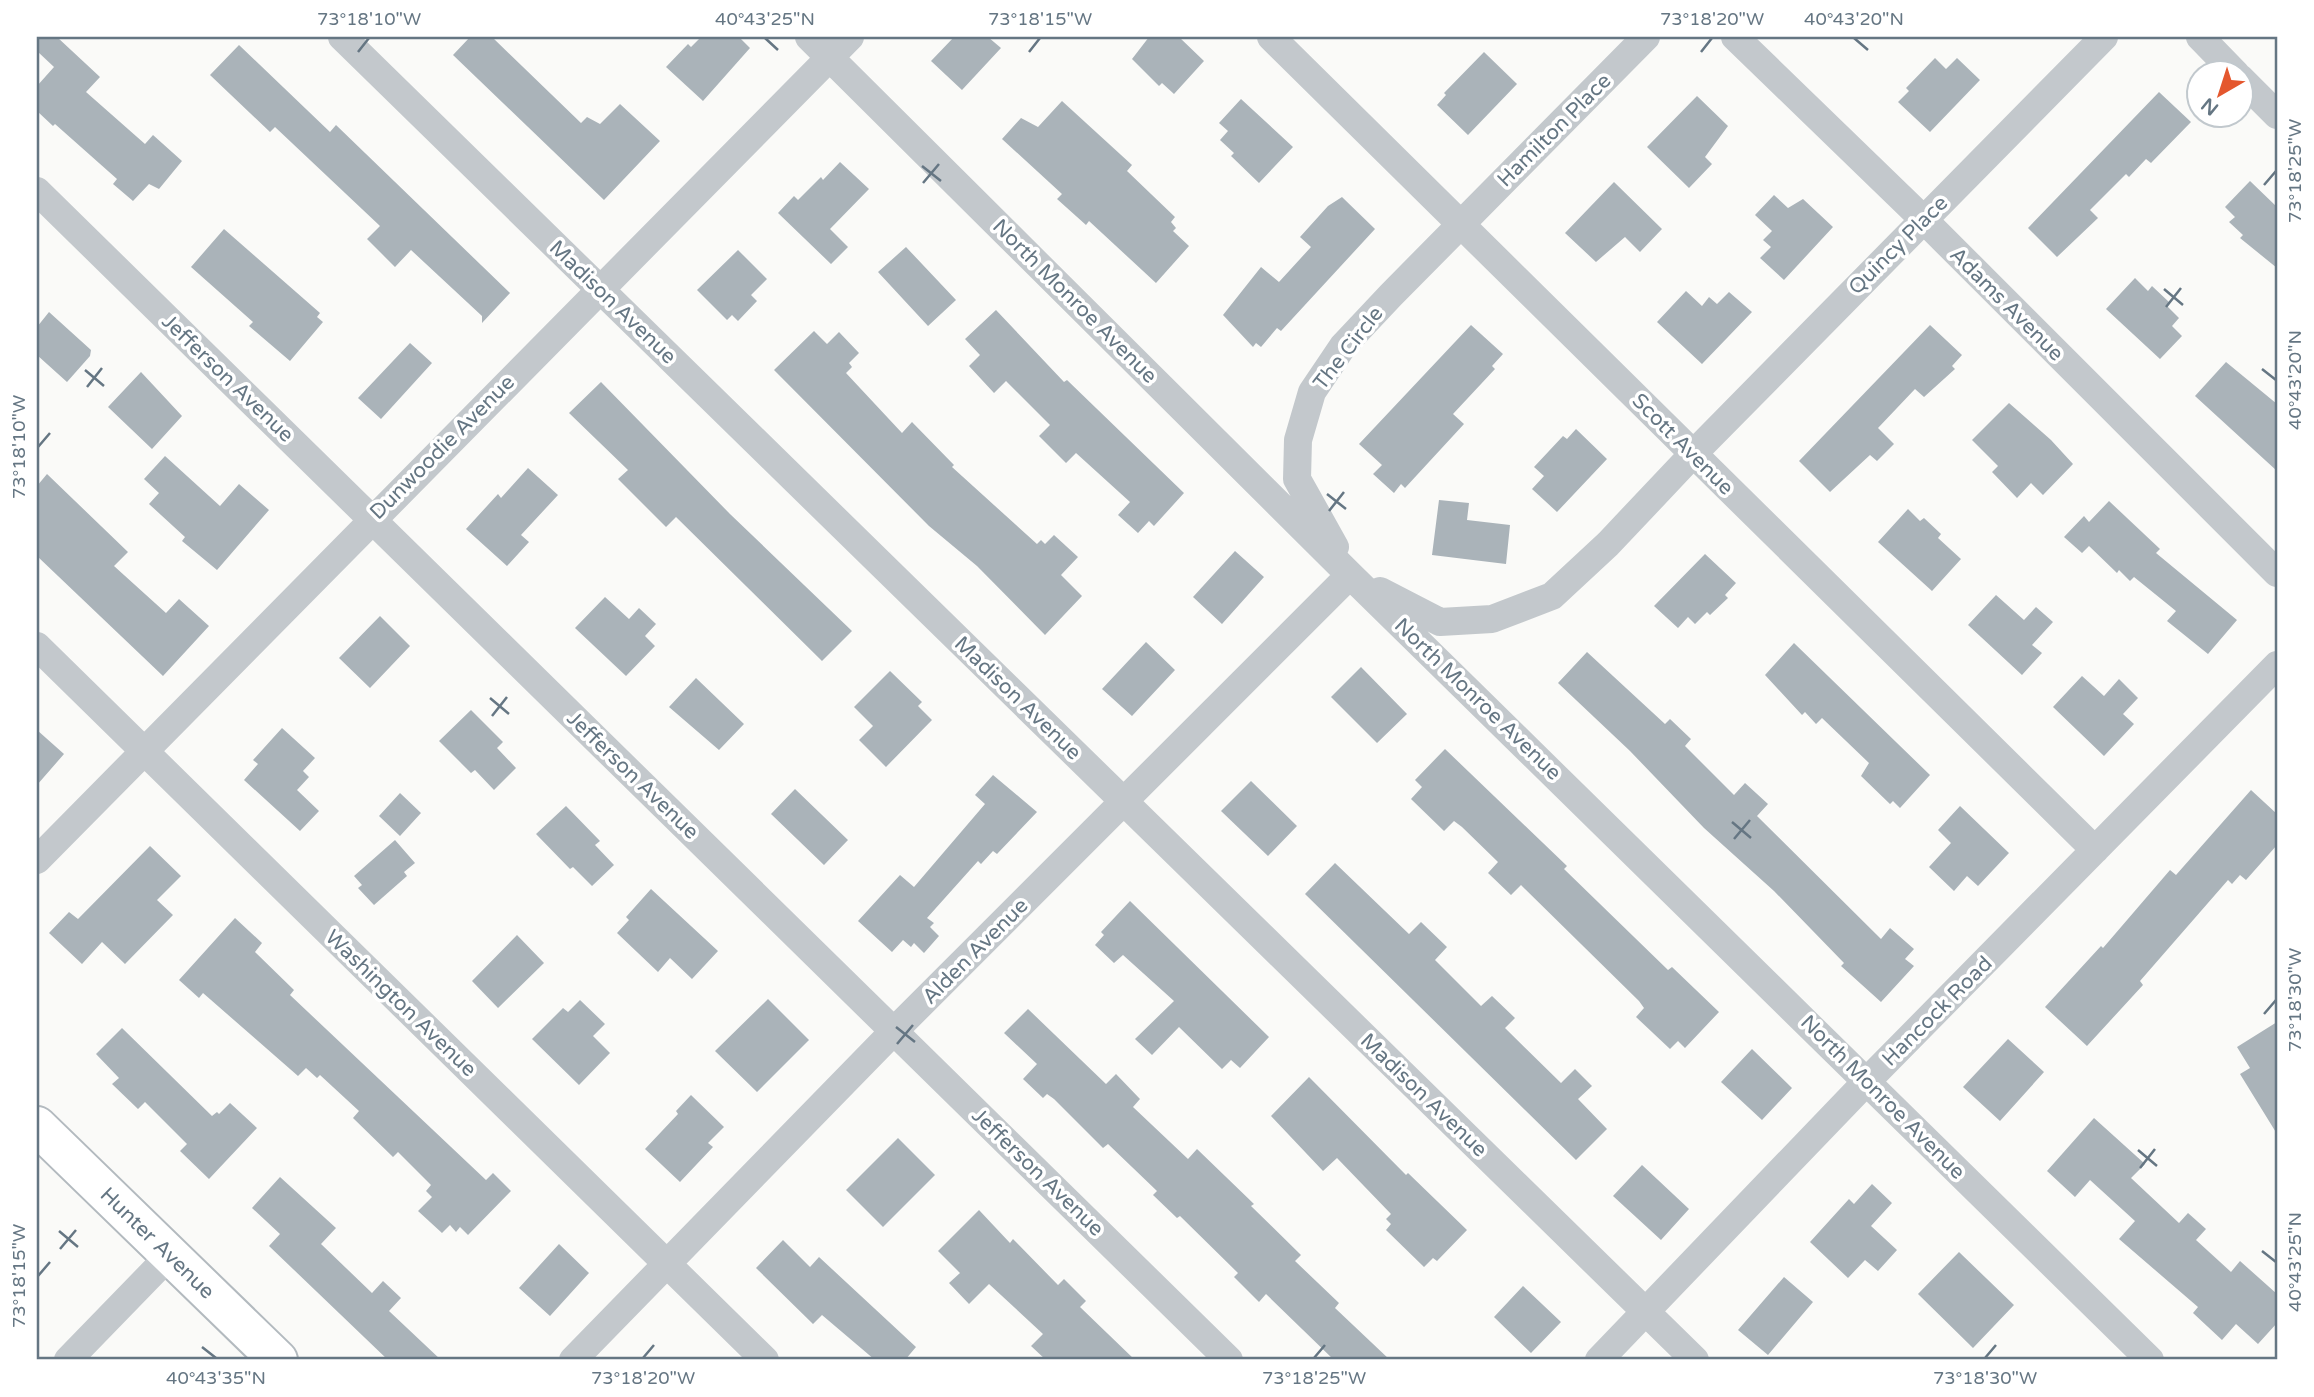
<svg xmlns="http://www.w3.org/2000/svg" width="2314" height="1397" viewBox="0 0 2314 1397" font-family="'Varela Round',sans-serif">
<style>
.building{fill:#aab3b9}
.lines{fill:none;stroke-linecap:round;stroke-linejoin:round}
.secondary-casing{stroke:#b3babf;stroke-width:42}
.street{stroke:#c3c8cc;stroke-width:28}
.secondary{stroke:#fff;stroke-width:38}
.ticks{fill:none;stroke:#657683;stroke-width:2.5}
.labels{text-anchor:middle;stroke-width:7;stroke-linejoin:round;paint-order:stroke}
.street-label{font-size:21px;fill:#657683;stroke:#fff}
.neatline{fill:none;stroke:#657683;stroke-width:2.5}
.ticks-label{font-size:18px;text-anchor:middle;fill:#657683}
</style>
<rect width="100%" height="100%" fill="#fafaf8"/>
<!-- building -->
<path class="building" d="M37 37H57L100 77 86 92 145 144 153 135 182 161 159 189 149 184 133 201 113 184 117 179 55 124 53 126 37 111V86L54 67 37 51Z
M470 37H492L581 123 587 117 600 124 620 104 660 141 604 200 453 55Z
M701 37H739L750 48 703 101 666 67 688 44 691 47Z
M954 37H988L1001 48 962 90 931 61Z
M1149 37H1179L1204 61 1174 94 1162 83 1159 86 1132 59Z
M239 45 330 132 336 125 510 293 482 323V316L411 250 395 267 367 239 380 226 275 127 270 132 210 75Z
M1484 52 1517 84 1468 135 1437 105 1446 95 1444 93Z
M1935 58 1946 69 1957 58 1980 80 1930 132 1898 102 1909 91 1906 88Z
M2159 92 2191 122 2151 163 2146 159 2129 177 2126 174 2090 210 2098 218 2057 257 2028 228Z
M1697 96 1728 126 1705 157 1712 164 1689 188 1647 147Z
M1241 99 1293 147 1259 183 1231 156 1234 153 1220 140 1228 131 1219 123Z
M1062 101 1132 165 1127 171 1175 217 1171 222 1176 228 1173 231 1189 246 1156 283 1089 221 1086 225 1057 199 1062 194 1002 139 1021 118 1038 127Z
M840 162 869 189 830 229 848 247 831 264 778 213 794 196 798 200 821 177 823 180Z
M2250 181 2277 207V268L2240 238 2243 235 2229 222 2235 217 2225 207Z
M1614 182 1662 229 1640 252 1625 237 1596 262 1565 233Z
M1774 195 1788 208 1803 199 1833 227 1784 280 1760 258 1771 247 1763 240 1772 231 1755 215Z
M1342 197 1375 229 1281 331 1277 328 1261 347 1256 343 1253 347 1223 315 1261 267 1279 282 1311 247 1300 237 1328 206Z
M224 229 320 313 317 317 323 322 290 361 249 326 253 322 191 267Z
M906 247 956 300 928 326 878 272Z
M738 250 767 279 751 295 757 301 738 321 732 315 727 320 697 290Z
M2135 278 2148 291 2152 286 2170 303 2167 306 2179 318 2172 326 2182 336 2160 359 2106 309Z
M1686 291 1702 306 1709 297 1717 304 1729 292 1752 312 1702 364 1657 322Z
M996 310 1064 382 1067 380 1184 493 1154 526 1149 521 1138 533 1118 515 1130 502 1076 453 1066 463 1039 436 1050 425 1006 381 994 393 969 366 980 355 965 339Z
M49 312 91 350 90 356 67 382 37 355V327Z
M1471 325 1503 354 1492 366 1495 369 1453 414 1464 424 1405 488 1401 484 1394 493 1373 474 1382 465 1359 444Z
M1930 325 1962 355 1952 366 1955 369 1924 397 1915 389 1878 428 1894 444 1877 461 1870 455 1830 492 1799 461Z
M814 331 827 344 839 332 859 353 849 363 852 367 846 373 902 433 912 422 954 465 952 467 1037 544 1041 540 1045 544 1054 535 1078 557 1061 575 1082 596 1045 635 977 566 929 526 774 370Z
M410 343 432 363 381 419 358 398Z
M2226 362 2277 404V471L2195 396Z
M141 372 182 416 152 449 108 407Z
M601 382 730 514 852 631 822 661 676 517 666 527 618 479 628 470 569 413Z
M2009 403 2051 440 2073 464 2043 495 2031 483 2017 498 1992 472 1998 466 1972 440Z
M1576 429 1607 459 1557 512 1532 489 1544 476 1534 467 1563 436 1567 439Z
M165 456 220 506 239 484 269 510 217 570 182 541 185 537 149 504 159 493 144 479Z
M528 468 558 495 521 535 529 542 507 566 466 529 498 494 501 498Z
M47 474 128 552 114 566 166 613 179 599 209 626 163 676 37 556V486Z
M1439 500 1469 503 1467 520 1510 525 1506 564 1432 555Z
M2109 501 2160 549 2156 553 2237 620 2208 654 2167 621 2176 611 2134 577 2130 581 2119 570 2117 573 2089 546 2082 553 2064 537 2084 516 2089 522Z
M1908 509 1920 521 1924 518 1941 534 1938 538 1961 559 1932 591 1878 542Z
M1235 551 1264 577 1222 624 1193 597Z
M1705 554 1736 583 1725 595 1728 598 1710 615 1707 612 1695 624 1688 617 1678 628 1654 606Z
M1996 595 2024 620 2036 607 2053 622 2032 645 2042 653 2022 675 1968 625Z
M605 597 629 619 639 608 656 624 645 636 655 646 626 676 575 628Z
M380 616 410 646 370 688 339 658Z
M1146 642 1175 670 1132 716 1102 689Z
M1794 643 1930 775 1900 808 1893 801 1890 804 1861 776 1869 763 1822 718 1816 724 1805 712 1802 715 1765 675Z
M1587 652 1665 724 1670 719 1691 739 1685 746 1734 795 1745 783 1768 804 1757 816 1881 939 1890 928 1914 949 1905 959 1914 966 1881 1002 1841 966 1844 963 1774 891 1704 828 1630 751 1558 683Z
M1361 667 1407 714 1377 743 1331 697Z
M890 671 922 702 918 706 932 720 886 767 859 740 873 726 854 707Z
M2082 676 2104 696 2119 679 2138 698 2123 714 2134 724 2104 756 2053 707Z
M696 678 744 724 719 750 669 707Z
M471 710 503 742 497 748 516 768 494 790 475 770 471 773 439 741Z
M282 728 315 758 303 771 309 777 297 790 319 811 300 831 244 780 258 764 253 760Z
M37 730 64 754 37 785Z
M1445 749 1567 866 1564 869 1668 970 1672 967 1719 1012 1685 1048 1678 1041 1670 1049 1636 1017 1644 1008 1639 1001 1521 885 1511 895 1488 873 1498 862 1462 827 1454 821 1444 831 1411 799 1422 787 1415 780Z
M993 775 1037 812 997 854 993 851 981 864 978 861 927 918 934 923 930 927 939 936 924 953 914 943 911 947 903 940 892 952 858 921 900 875 914 887 985 804 975 795Z
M1251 781 1297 826 1268 856 1221 811Z
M795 789 848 840 824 865 771 814Z
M2251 790 2277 814V845L2246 880 2240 875 2232 884 2228 880 2140 981 2143 985 2087 1046 2045 1007 2101 946 2103 948 2170 870 2176 875Z
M400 793 421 813 400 836 379 816Z
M566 806 600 841 595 845 614 865 592 886 573 867 570 869 536 834Z
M1960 806 2009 853 1978 886 1967 876 1954 891 1929 867 1951 843 1938 830Z
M395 840 415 863 404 872 407 876 374 905 358 888 362 885 354 876Z
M150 846 181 876 157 900 173 915 125 964 102 942 82 964 49 933 69 912 78 919Z
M1335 863 1409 934 1421 922 1447 947 1435 960 1481 1006 1492 996 1515 1018 1505 1028 1561 1083 1575 1069 1592 1086 1578 1099 1607 1129 1576 1160 1305 894Z
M651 889 718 951 692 979 670 958 658 972 617 933 629 920 626 917Z
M1130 901 1269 1037 1240 1068 1231 1060 1222 1069 1179 1027 1152 1055 1135 1039 1174 1001 1123 955 1114 963 1095 945 1104 935 1101 932Z
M235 918 262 943 255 952 294 990 290 995 486 1180 493 1173 511 1191 468 1235 460 1227 456 1232 450 1225 442 1233 418 1211 432 1197 426 1191 431 1185 398 1152 393 1157 353 1118 359 1111 320 1075 317 1078 306 1068 298 1076 203 993 199 998 179 980Z
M517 935 544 963 498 1008 472 981Z
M768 999 809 1040 757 1092 715 1051Z
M580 1000 605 1024 593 1036 610 1053 579 1085 532 1039 563 1008 568 1012Z
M1028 1009 1106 1084 1116 1074 1140 1099 1133 1107 1188 1159 1197 1149 1254 1204 1251 1206 1301 1255 1295 1261 1339 1303 1335 1308 1390 1360H1334L1266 1294 1259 1302 1234 1277 1238 1273 1180 1216 1177 1218 1153 1195 1157 1191 1108 1144 1103 1148 1054 1099 1047 1094 1043 1098 1023 1079 1037 1064 1004 1033Z
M2277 1022V1134L2240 1074 2250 1068 2237 1047Z
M122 1028 212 1116 217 1112 219 1114 230 1103 257 1128 209 1179 180 1151 187 1144 145 1102 138 1109 112 1084 119 1078 96 1054Z
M2008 1039 2044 1072 2000 1121 1963 1087Z
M1752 1049 1792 1088 1762 1120 1721 1082Z
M1309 1077 1406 1175 1408 1173 1467 1230 1437 1261 1433 1258 1424 1267 1386 1230 1391 1224 1386 1219 1391 1214 1337 1158 1323 1171 1271 1116Z
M691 1095 724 1127 708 1143 713 1147 680 1182 645 1149 678 1114 676 1111Z
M2094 1118 2145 1164 2131 1178 2179 1223 2188 1213 2206 1229 2196 1240 2231 1272 2240 1261 2277 1294V1323L2258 1344 2236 1324 2222 1340 2193 1313 2198 1307 2119 1239 2135 1221 2090 1180 2075 1197 2047 1171Z
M898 1138 935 1175 883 1227 846 1190Z
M1642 1165 1689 1209 1661 1240 1613 1196Z
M280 1177 336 1228 321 1244 372 1293 383 1281 401 1298 389 1311 441 1360H388L269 1246 280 1234 252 1208Z
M1872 1184 1892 1203 1871 1226 1897 1250 1878 1271 1865 1260 1848 1278 1810 1242 1849 1199 1854 1204Z
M979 1210 1010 1243 1013 1239 1058 1285 1064 1279 1086 1301 1080 1307 1135 1360H1046L1031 1346 1043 1334 989 1284 969 1304 949 1283 960 1273 938 1251Z
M783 1240 810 1267 819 1257 916 1347 905 1360H875L822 1315 813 1324 756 1268Z
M559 1244 589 1273 550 1316 519 1288Z
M1959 1252 2014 1305 1973 1348 1918 1294Z
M1784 1277 1813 1302 1768 1355 1738 1330Z
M1523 1286 1561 1322 1531 1353 1494 1317Z"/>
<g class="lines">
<defs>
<g id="secondary">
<path id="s1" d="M37 1126 278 1360"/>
</g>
</defs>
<!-- secondary casing -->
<use href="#secondary" class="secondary-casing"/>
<!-- street -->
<path class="street" d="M342 37 1695 1360
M809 37 1350 575 2150 1360
M1271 37 2095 850
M1735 37 1923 219 2277 573
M2200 37 2236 74
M2240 78 2277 115
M37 191 1229 1360
M1335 547 1297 479 1298 440 1312 392 1343 346 1391 295 1646 37
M1380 591 1440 622 1492 619 1552 596 1608 544 1693 454 2104 37
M37 646 765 1360
M37 860 850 37
M68 1360 169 1256
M573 1360 894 1031 1350 575
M1599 1360 1867 1081 2277 665"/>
<!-- secondary -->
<use href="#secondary" class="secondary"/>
</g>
<!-- ticks -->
<path class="ticks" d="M765 38 778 50M1854 38 1868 50M358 52 369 38M1029 52 1040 38M1701 52 1712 38M922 166 941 181M923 183 939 164M2264 185 2276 171M2164 289 2183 305M2166 307 2181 288M2262 369 2276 380M85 370 104 386M87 387 102 368M38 447 50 433M1327 494 1346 509M1329 511 1344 492M490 698 509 714M492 716 507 697M1732 822 1751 838M1734 839 1750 820M2264 1014 2276 1000M896 1027 915 1042M897 1044 913 1025M2138 1150 2157 1166M2140 1168 2155 1149M59 1231 78 1247M60 1249 76 1230M2262 1251 2276 1262M38 1276 50 1262M202 1347 216 1358M643 1358 654 1345M1314 1358 1325 1345M1985 1358 1996 1345"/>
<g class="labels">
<!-- street labels -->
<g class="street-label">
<text transform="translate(1554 130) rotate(-45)" y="7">Hamilton Place</text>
<text transform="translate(1898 245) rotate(-45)" y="7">Quincy Place</text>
<text transform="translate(1075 301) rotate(45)" y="7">North Monroe Avenue</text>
<text transform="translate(613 302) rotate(44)" y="7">Madison Avenue</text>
<text transform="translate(2007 304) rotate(45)" y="7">Adams Avenue</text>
<text transform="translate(1348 348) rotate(-52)" y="7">The Circle</text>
<text transform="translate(228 378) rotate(44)" y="7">Jefferson Avenue</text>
<text transform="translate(1683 444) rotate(45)" y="7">Scott Avenue</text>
<text transform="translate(442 447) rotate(-45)" y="7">Dunwoodie Avenue</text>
<text transform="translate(1018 698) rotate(44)" y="7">Madison Avenue</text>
<text transform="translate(1478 699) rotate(44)" y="7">North Monroe Avenue</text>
<text transform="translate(633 775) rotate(44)" y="7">Jefferson Avenue</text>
<text transform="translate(975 951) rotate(-45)" y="7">Alden Avenue</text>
<text transform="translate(401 1003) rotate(44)" y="7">Washington Avenue</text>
<text transform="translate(1937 1011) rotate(-45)" y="7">Hancock Road</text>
<text transform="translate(1424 1095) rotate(44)" y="7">Madison Avenue</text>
<text transform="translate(1883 1097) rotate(45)" y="7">North Monroe Avenue</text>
<text transform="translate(1038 1172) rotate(44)" y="7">Jefferson Avenue</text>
<text dy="7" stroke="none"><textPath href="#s1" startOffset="168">Hunter Avenue</textPath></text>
</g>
</g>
<!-- border -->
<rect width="2314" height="1397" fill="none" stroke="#ffffff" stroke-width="77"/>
<!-- north arrow -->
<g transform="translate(2220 94) rotate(219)"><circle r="33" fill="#ffffff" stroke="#c1c8cd" stroke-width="2"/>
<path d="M0-5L12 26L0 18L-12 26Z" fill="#e4572e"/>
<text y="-10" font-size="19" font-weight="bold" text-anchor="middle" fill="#657683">N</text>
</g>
<rect x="38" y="38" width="2238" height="1320" class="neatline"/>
<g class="ticks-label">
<text x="369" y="25">73°18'10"W</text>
<text x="765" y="25">40°43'25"N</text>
<text x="1040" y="25">73°18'15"W</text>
<text x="1712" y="25">73°18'20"W</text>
<text x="1854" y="25">40°43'20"N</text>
<text transform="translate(2295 171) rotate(-90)" y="6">73°18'25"W</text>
<text transform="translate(2295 380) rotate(-90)" y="6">40°43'20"N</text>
<text transform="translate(19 447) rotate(-90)" y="6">73°18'10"W</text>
<text transform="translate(2295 1000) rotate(-90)" y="6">73°18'30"W</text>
<text transform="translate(2295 1262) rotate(-90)" y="6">40°43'25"N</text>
<text transform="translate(19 1276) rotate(-90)" y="6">73°18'15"W</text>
<text x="216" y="1384">40°43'35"N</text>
<text x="643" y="1384">73°18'20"W</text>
<text x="1314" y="1384">73°18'25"W</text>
<text x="1985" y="1384">73°18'30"W</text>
</g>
</svg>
